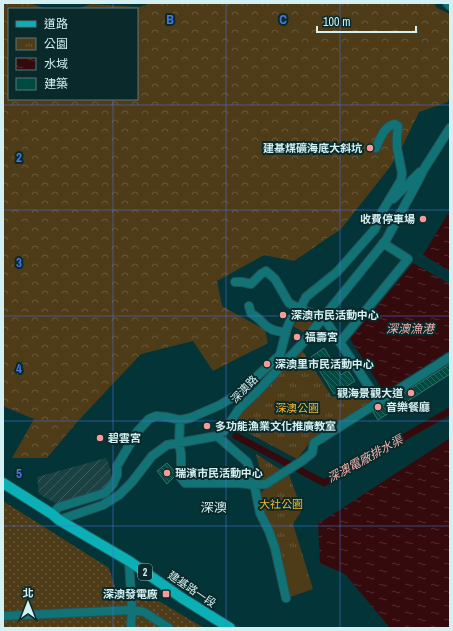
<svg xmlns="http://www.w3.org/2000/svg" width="453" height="631" viewBox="0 0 453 631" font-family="'Archivo Narrow','Noto Sans TC',sans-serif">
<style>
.industrial{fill:url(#industrial-furrows)}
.grass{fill:url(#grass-dots)}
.forest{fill:url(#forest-crowns)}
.park{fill:url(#park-tufts)}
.pitch{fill:#4e3b18}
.water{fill:url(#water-ripples)}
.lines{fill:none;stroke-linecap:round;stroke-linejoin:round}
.canal{stroke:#340a0d;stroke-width:7}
.building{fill:url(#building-back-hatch);stroke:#387066}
.minor-casing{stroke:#245356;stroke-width:10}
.major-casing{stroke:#245356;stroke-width:12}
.minor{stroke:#127377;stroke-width:8}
.major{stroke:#0bb0b7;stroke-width:10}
.grid{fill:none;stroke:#4a76de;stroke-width:1;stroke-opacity:0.55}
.poi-dot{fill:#f59b9a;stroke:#09292b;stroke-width:1.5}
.labels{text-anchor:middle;stroke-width:4;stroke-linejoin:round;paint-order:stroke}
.shield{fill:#09292b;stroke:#96b4b6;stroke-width:1}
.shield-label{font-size:10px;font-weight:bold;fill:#d3f0f2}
.poi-label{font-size:11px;font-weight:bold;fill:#d3f0f2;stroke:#09292b;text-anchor:start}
.street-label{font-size:11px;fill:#d3f0f2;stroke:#09292b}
.park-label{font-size:11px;fill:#f7b52c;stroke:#09292b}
.water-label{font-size:12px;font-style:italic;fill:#f4b1b0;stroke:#09292b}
.quarter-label{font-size:13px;fill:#d3f0f2;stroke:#09292b}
.grid-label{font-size:13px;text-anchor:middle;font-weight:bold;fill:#4a76de;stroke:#09292b;stroke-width:4;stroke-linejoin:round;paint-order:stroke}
</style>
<defs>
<pattern id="industrial-furrows" width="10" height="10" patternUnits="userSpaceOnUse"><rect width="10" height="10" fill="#1c4143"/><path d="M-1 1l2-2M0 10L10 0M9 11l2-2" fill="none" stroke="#3c5d5f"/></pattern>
<pattern id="grass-dots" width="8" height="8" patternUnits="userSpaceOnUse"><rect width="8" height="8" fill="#4e3b18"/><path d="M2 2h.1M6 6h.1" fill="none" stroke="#67583a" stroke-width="1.8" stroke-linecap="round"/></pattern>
<pattern id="forest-crowns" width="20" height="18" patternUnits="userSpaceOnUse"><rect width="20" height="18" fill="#4e3b18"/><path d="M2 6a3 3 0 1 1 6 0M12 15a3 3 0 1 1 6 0" fill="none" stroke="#67583a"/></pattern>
<pattern id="park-tufts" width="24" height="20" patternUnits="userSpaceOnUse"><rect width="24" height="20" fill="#4e3b18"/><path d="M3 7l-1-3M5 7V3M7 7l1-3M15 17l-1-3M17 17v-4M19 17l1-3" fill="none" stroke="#67583a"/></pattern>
<pattern id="water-ripples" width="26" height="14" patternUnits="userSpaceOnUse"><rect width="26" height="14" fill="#340a0d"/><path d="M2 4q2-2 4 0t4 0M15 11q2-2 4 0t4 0" fill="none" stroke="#502e31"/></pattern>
<pattern id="building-back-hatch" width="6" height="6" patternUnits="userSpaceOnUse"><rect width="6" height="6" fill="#004b41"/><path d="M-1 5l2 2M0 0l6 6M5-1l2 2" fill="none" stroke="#24655d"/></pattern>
</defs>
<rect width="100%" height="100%" fill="#033538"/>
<!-- industrial -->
<path class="industrial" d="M106 458 111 470 110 483 104 490 55 503 39 494 37 477Z"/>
<!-- grass -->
<path class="grass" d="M3 501 109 568 119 600 145 599 147 594 204 628H3Z"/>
<!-- forest -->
<path class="forest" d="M10 3H30L46 9H9V99H137V9H76L92 4 138 7 153 3H434L437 8 450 14V94L448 102 419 112 400 151 390 167 341 229 294 261 264 255 217 281 222 306 265 330 268 343 213 371 193 341 141 354 77 422 47 458H12L34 419 5 407 3 404V5Z"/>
<!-- park -->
<path class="park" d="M302 350 332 397 364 390 371 401 311 441 297 459 237 427 240 413 272 383Z
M256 454 289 475 302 510 293 524 313 589 290 597 259 494 265 489Z"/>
<!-- pitch -->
<path class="pitch" d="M303 314 315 320 305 333 293 326Z
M302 559 311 588 292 595 283 564Z"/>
<!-- water -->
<path class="water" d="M450 210V271L423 255Z
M413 263 450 284V350L384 392 350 339Z
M450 438V628H390L345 574 320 563 318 524Z"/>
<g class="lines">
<!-- canal -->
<path class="canal" d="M236 436 324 483 450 411"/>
</g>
<!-- building -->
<path class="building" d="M324 348 341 375 348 370 355 381 334 394 311 357Z
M450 364V374L378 420 373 412Z
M167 463 176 473V475L167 484 157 471Z"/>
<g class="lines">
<defs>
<path id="minor" d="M447 3 450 6
M393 199 420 172
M235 282H242L251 284 261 274 266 271 275 279 289 303 300 309 324 318 379 402
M249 306 251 313 259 319 266 326 273 330 286 333
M340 342 408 259 383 243
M180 420 179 443 181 454V478L185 483H240L254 485 266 484 302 461 312 453 314 443 450 357
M217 436 247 462 253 478 260 513 269 531 275 548 286 598
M52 514 59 507 105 493 113 484 117 475V466L137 432 149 419 156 416 167 417 180 420 190 418 220 405 238 394 280 355 287 328 291 319 300 309 306 297 337 272 375 229 382 212 401 180 402 173 397 148V137L398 126 395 124C384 126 380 139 376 148
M59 520 103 505 119 495 132 482 152 456 167 445 217 436 225 430 239 409 255 394 301 345 386 240 419 179 424 169 450 128
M3 616 132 610 129 561
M132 628 131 625 132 610 144 612 169 628"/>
<path id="major" d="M3 483 52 514 59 520 129 561 182 598 230 628"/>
</defs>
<!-- minor casing -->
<use href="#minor" class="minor-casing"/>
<!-- major casing -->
<use href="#major" class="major-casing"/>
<!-- minor -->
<use href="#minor" class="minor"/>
<!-- major -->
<use href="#major" class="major"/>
</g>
<!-- grid -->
<path class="grid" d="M113 3V9M226 3V628M340 3V628M113 99V628M3 105H450M3 210H450M3 316H450M3 421H450M3 526H450"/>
<!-- markers -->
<g class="poi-dot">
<circle cx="370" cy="148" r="4"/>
<circle cx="423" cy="219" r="4"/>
<circle cx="283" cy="315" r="4"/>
<circle cx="297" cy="337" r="4"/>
<circle cx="267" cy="364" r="4"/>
<circle cx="411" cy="393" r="4"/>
<circle cx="378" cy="407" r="4"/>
<circle cx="207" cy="426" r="4"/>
<circle cx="100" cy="438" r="4"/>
<circle cx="167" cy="473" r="4"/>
<rect x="162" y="590" width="8" height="8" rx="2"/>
</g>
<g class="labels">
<!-- shield labels -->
<rect class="shield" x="138" y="564" width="14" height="16" rx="3"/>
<g class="shield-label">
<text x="145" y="576">2</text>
</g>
<!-- poi labels -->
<g class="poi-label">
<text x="362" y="152" text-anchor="end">建基煤礦海底大斜坑</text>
<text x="415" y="223" text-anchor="end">收費停車場</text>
<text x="291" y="319">深澳市民活動中心</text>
<text x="305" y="341">福壽宮</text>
<text x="275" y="368">深澳里市民活動中心</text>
<text x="403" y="397" text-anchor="end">觀海景觀大道</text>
<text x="386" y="411">音樂餐廳</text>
<text x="215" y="430">多功能漁業文化推廣教室</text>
<text x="108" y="442">碧雲宮</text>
<text x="175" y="477">瑞濱市民活動中心</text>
<text x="158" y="598" text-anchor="end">深澳發電廠</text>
</g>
<!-- street labels -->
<g class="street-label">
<text transform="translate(244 389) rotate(-46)" y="4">深澳路</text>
<text transform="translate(192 589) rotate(34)" y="4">建基路一段</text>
</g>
<!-- park labels -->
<g class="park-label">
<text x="297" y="412">深澳公園</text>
<text x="281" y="508">大社公園</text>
</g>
<!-- water labels -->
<g class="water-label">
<text x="410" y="333">深澳漁港</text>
<text transform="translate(365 459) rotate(-29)" y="4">深澳電廠排水渠</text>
</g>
<!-- quarter labels -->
<g class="quarter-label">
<text x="214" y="512">深澳</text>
</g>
</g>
<g class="grid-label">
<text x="170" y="24">B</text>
<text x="283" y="24">C</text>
<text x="19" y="162">2</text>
<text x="19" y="267">3</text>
<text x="19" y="373">4</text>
<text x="19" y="478">5</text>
</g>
<!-- border -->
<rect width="453" height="631" fill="none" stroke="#d3f0f2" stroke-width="8"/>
<!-- legend -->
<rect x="8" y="8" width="130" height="92" fill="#09292b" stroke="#5a797b"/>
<rect x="16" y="21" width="20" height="6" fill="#0bb0b7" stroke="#5a797b"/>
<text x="44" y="28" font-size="12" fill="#d3f0f2">道路</text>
<rect x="16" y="38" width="20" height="12" fill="url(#park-tufts)" stroke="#5a797b"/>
<text x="44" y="48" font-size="12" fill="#d3f0f2">公園</text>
<rect x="16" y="58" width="20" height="12" fill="url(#water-ripples)" stroke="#5a797b"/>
<text x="44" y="68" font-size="12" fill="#d3f0f2">水域</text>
<rect x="16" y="78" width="20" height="12" fill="#004b41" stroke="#5a797b"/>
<text x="44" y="88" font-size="12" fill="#d3f0f2">建築</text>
<!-- north arrow -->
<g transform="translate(28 603)" stroke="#09292b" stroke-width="3" paint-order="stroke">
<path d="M0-3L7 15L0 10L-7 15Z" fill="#d3f0f2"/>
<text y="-6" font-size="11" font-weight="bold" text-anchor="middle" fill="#d3f0f2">北</text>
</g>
<!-- scale -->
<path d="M317 26v6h99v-6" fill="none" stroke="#d3f0f2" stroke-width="2"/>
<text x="323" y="26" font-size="12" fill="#d3f0f2" stroke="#09292b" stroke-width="3" paint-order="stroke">100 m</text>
</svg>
